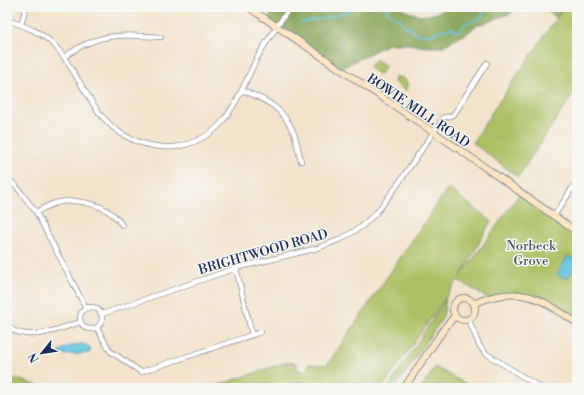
<svg xmlns="http://www.w3.org/2000/svg" width="584" height="395" viewBox="0 0 584 395" font-family="'Libre Bodoni',serif">
<style>
.green{fill:#acc064;stroke:#647861}
.forest{fill:#89a65a;stroke:#526a5c}
.water{fill:#61c4df;stroke:#3e7a9e}
.lines{fill:none;stroke-linecap:round;stroke-linejoin:round}
.stream{stroke:#61c4df;stroke-width:1.5}
.street-casing{stroke:#878995;stroke-width:6}
.secondary-casing{stroke:#878995;stroke-width:8}
.street{stroke:#fff;stroke-width:4.5}
.secondary{stroke:#fce6c4;stroke-width:6}
.labels{text-anchor:middle;stroke-width:3;stroke-linejoin:round;paint-order:stroke}
.street-label{font-size:13px;fill:#1b2f5e;stroke:#f6f6f2}
.park-label{font-size:13px;fill:#465a60;stroke:#f6f6f2}
</style>
<rect width="100%" height="100%" fill="#f6f6f2"/>
<filter id="ink" filterUnits="userSpaceOnUse"><feTurbulence type="fractalNoise" baseFrequency=".025" numOctaves="2"/><feDisplacementMap in="SourceGraphic" scale="8" xChannelSelector="R" yChannelSelector="G"/><feConvolveMatrix kernelMatrix="1 2 1 2 8 2 1 2 1" color-interpolation-filters="sRGB"/></filter>
<filter id="wash" filterUnits="userSpaceOnUse"><feTurbulence type="fractalNoise" baseFrequency=".012" numOctaves="4" result="noise"/><feDisplacementMap in="SourceGraphic" scale="16" xChannelSelector="R" yChannelSelector="G"/><feGaussianBlur stdDeviation="0.9" result="paint"/><feColorMatrix in="noise" values="0 0 0 0 0 0 0 0 0 0 0 0 0 0 0 0 0 1.4 0 .05"/><feComposite in="paint" operator="in"/></filter>
<g filter="url(#wash)">
<rect width="100%" height="100%" fill="#f3e3cc"/>
<!-- green -->
<path class="green" d="M564 7H577V88L518 177 473 143 494 109Z
M376 59 386 66 379 75 369 67Z
M398 77C404 77 409 82 408 88L406 90H404L400 86 394 82 395 78Z
M448 188 491 221 461 276 521 192 577 232V323L545 303 520 294 487 298 458 280 382 388H210L287 362 297 363V370L307 371 308 364 327 365Z
M446 299 443 317 395 388H388Z
M435 367 473 388H421Z
M7 376 46 388H7Z"/>
<!-- forest -->
<path class="forest" d="M276 7H399L409 12 422 16 434 14 448 7H520L509 14 476 26 466 34 441 47H427L408 44H388L340 69 267 20Z
M543 7H564L557 18Z"/>
<!-- water -->
<path class="water" d="M568 256 577 261V263L567 279 557 274Z
M80 344C85 344 89 345 91 351L89 353 63 355H61L59 353C62 347 73 346 80 344Z"/>
<g class="lines">
<!-- stream -->
<path class="stream" d="M384 7 391 15 400 19 404 25 412 30 415 34 429 35 442 30 450 29 452 27 455 31 461 30 466 23C480 20 481 19 487 7
M301 23C314 20 347 15 355 7"/>
</g>
</g>
<g filter="url(#ink)">
<g class="lines">
<defs>
<path id="street" d="M7 20C25 26 42 32 55 46 85 79 93 129 142 143 152 146 163 148 175 147 192 144 211 136 222 122 238 103 246 80 257 58 267 40 279 24 290 7
M21 25 26 7
M64 57C71 53 78 47 86 44 110 32 135 36 161 37
M242 90C267 100 285 109 295 136 297 144 299 153 301 161
M7 121 9 118
M7 178 16 186 36 212 86 308
M36 212C42 209 49 205 56 203 72 198 99 203 112 214 116 217 119 221 122 225
M554 216 577 181
M236 268 252 335
M80 318a11 11 0 1 1 22 0a11 11 0 1 1-22 0Z
M102 314 236 268 318 248 341 239 361 227 377 212 396 187 444 117C448 117 451 117 454 114L487 63
M469 320 479 345 485 353 541 388
M7 326C10 327 12 330 15 331 36 340 60 328 81 322
M97 328 110 351 141 372 261 332"/>
<path id="secondary" d="M248 7 463 152 577 232
M453 309a11 11 0 1 1 22 0a11 11 0 1 1-22 0Z
M474 304C492 295 514 291 534 298 549 303 563 314 577 323
M404 388 446 326 455 316"/>
</defs>
<!-- street casing -->
<use href="#street" class="street-casing"/>
<!-- secondary casing -->
<use href="#secondary" class="secondary-casing"/>
<!-- street -->
<use href="#street" class="street"/>
<!-- secondary -->
<use href="#secondary" class="secondary"/>
</g>
</g>
<g class="labels">
<!-- street labels -->
<g class="street-label">
<text transform="translate(419 110) rotate(34)" y="5">BOWIE MILL ROAD</text>
<text transform="translate(263 251) rotate(-16)" y="5">BRIGHTWOOD ROAD</text>
</g>
<!-- park labels -->
<g class="park-label">
<text x="531" y="250">Norbeck<tspan x="531" dy="15">Grove</tspan></text>
</g>
</g>
<!-- margin -->
<rect width="584" height="395" fill="none" stroke="#f6f6f2" stroke-width="24"/>
<!-- north arrow -->
<g transform="translate(42 353) rotate(240)" stroke="#f6f6f2" stroke-width="3" paint-order="stroke">
<path d="M0-3L7 15L0 10L-7 15Z" fill="#1b2f5e"/>
<text y="-6" font-size="11" font-weight="bold" text-anchor="middle" fill="#1b2f5e">N</text>
</g>
</svg>
